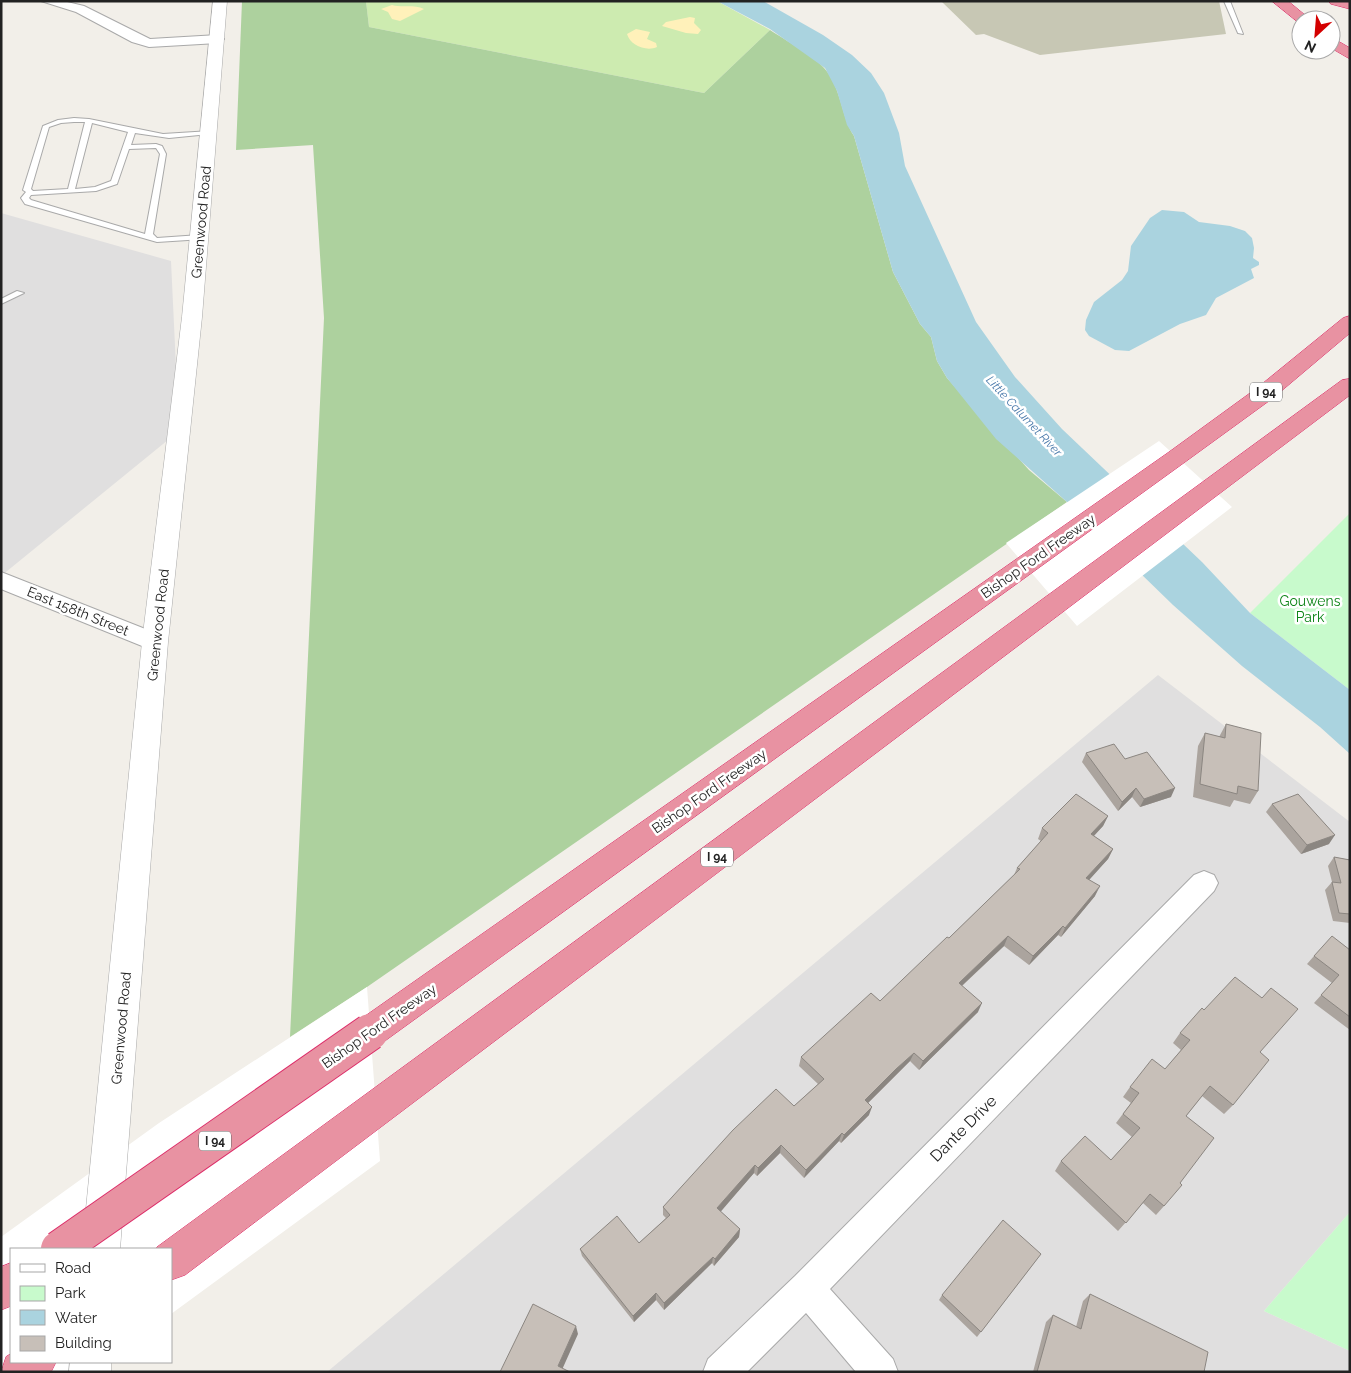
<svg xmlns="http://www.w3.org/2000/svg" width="1351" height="1373" viewBox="0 0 1351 1373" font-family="Raleway,sans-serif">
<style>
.residential{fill:#e0dfdf}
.construction{fill:#c7c7b4}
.grass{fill:#cdebb0}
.forest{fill:#add19e}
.sand{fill:#fff1ba}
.park{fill:#c8facc}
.water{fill:#aad3df}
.pier{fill:#fff}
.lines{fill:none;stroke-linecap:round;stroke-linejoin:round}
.service-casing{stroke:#a9a9a9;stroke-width:2}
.minor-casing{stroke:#a9a9a9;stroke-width:2}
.tertiary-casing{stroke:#a9a9a9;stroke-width:1}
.motorway-casing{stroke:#dc2a67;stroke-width:1}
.service{fill:#fff;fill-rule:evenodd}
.minor{fill:#fff;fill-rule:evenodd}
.tertiary{fill:#fff;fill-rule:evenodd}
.motorway{fill:#e892a2;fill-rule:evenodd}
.motorway-bridge-casing{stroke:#dc2a67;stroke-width:38;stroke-linecap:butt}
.motorway-bridge{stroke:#e892a2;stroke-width:36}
.wall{fill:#aba49e}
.shaded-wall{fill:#8b8681}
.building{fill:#c7bfb8;stroke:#8b8681}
.labels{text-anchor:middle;stroke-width:5;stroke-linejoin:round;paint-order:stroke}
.shield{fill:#fff;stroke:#646464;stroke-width:1}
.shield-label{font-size:12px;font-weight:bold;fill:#222}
.far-water-label{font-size:12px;font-style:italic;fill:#4a7aab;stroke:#fff}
.street-label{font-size:14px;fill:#222;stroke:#fff}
.park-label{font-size:14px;fill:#0c8416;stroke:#fff}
.near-street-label{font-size:16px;fill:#222;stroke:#fff}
</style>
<rect width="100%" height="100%" fill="#f2efe9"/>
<!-- residential -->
<path class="residential" d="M1 213 171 261 179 431 1 576Z
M1158 675 1350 822V1212L1264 1311 1350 1351V1372H327Z"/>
<!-- construction -->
<path class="construction" d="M941 1H1219L1226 34 1040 55 984 34 976 35Z"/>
<!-- grass -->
<path class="grass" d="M366 1H717L770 30 704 93 369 27Z"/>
<!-- forest -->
<path class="forest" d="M242 1H366L369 27 704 93 770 30C785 40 813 55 824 68 841 86 841 116 854 136L893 272 920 324 931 337 937 361 947 378 1029 470 1067 502 367 987 290 1037 324 318 313 145 236 150Z"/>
<!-- sand -->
<path class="sand" d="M392 5C402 8 414 4 424 9L400 21 392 19 388 12 381 9Z
M690 17 695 18 694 23 701 30 698 34 686 33 662 26 666 22Z
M636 29 650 32 647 39 656 43 657 47C646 52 630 45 627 34Z"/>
<!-- park -->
<path class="park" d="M1350 513V690L1250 613Z
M1350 1212V1351L1264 1311Z"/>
<!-- water -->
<path class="water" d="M717 1H763L823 35 852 55 871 73 884 93 899 133 905 166 976 322 1015 377 1062 429 1202 562 1250 613 1350 690V754L1320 727 1242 666 1173 605 1067 502 996 439 947 378 937 361 931 337 920 324 893 272 854 136 847 125 837 91 825 68 770 29Z
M1162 210 1184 212 1199 222 1230 226 1245 231 1252 238 1254 248 1253 258 1259 262V265L1251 269 1254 278 1216 298 1206 315 1180 324 1129 351 1115 350 1089 336 1085 330 1086 320 1094 302 1122 280 1128 271 1131 246 1150 218Z"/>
<!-- pier -->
<path class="pier" d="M1159 441 1232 507 1077 626 1006 543Z
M367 987 380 1161 171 1314V1249H11V1362H110L98 1372H1V1237L159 1123Z"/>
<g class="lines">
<defs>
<path id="service" d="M1224 1H1230L1243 34 1238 33Z
M74 118 89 119 163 134 211 131 212 132 209 134 169 138 135 133 131 145 156 144 162 146 166 154 153 234 157 238 200 235H203V239L157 242 25 204 21 198 26 192 23 190 43 126 58 120ZM74 122H85L68 189 33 191 31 189 49 127 61 123ZM92 123 128 132 111 181 95 187 75 189ZM156 148 160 154 145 234 31 200 29 198 31 195 96 191 117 184 129 149Z
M17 291 24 293 1 304V299Z"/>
<path id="minor" d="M41 1H63L84 6 150 39 218 35 224 39 218 43 149 47 132 42 76 12Z
M1 572 163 636 166 642 163 648 155 650 147 648 1 589Z
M1204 871 1214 875 1218 883 1214 891 830 1289 893 1359 898 1372H856L806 1313 747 1372H703L708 1359 795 1276 1194 875Z"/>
<path id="tertiary" d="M213 1H227L202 317 168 642 120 1249H82L142 642 182 317Z
M70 1362H111V1372H69Z"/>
<path id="motorway" d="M1272 1H1288L1311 20H1301V24L1299 23Z
M1329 1H1350V9L1331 4Z
M1331 37 1350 48V59L1331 48Z
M1350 316V333L1273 398 1185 462 382 1043 370 1048 358 1043 353 1032 358 1021 1169 452 1257 388 1343 318Z
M1350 379V395L185 1275 171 1280V1249H156L157 1247 1342 380Z
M11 1263V1306L1 1310V1267Z
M11 1354V1362H56L51 1372H1L6 1357Z"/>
</defs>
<!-- service casing -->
<use href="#service" class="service-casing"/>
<!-- minor casing -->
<use href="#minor" class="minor-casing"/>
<!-- tertiary casing -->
<use href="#tertiary" class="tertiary-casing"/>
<!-- motorway casing -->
<use href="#motorway" class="motorway-casing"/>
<!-- service -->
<use href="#service" class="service"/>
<!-- minor -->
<use href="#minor" class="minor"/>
<!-- tertiary -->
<use href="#tertiary" class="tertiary"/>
<!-- motorway -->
<use href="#motorway" class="motorway"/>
<defs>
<path id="motorway-bridge" d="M59 1249 370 1032"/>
</defs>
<!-- motorway-bridge casing -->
<use href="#motorway-bridge" class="motorway-bridge-casing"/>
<!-- motorway-bridge -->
<use href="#motorway-bridge" class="motorway-bridge"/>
</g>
<!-- wall -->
<path class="wall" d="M1226 724 1258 791 1250 804 1234 800 1230 807 1193 797 1198 746 1205 733 1219 737Z
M1086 753 1125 759 1171 797 1140 807 1132 797 1118 811 1082 762Z
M1272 804 1329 844 1301 854 1266 812Z
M1108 816 1103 826 1094 836 1113 849 1108 859 1089 879 1095 896 1061 937 1058 935 1029 965 1004 946 962 986 978 1012 919 1070 910 1061 868 1103 869 1115 841 1143 839 1141 804 1178 780 1153 757 1176 754 1173 720 1211 740 1229 739 1237 714 1266 712 1263 664 1310 656 1300 634 1322 582 1256 580 1249 639 1243 666 1218 663 1215V1207L794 1106 818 1084 799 1066 801 1057 880 1001 949 938 1014 875 1017 868 1041 841 1038 839 1042 828Z
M1334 857 1350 860V923L1333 921 1325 890 1332 882 1328 866Z
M1350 950V1030L1314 1003 1332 983 1307 964 1314 956Z
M1180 1033 1260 1053 1233 1105 1224 1114 1202 1096 1186 1116 1180 1183 1164 1206 1156 1215 1143 1203 1118 1231 1055 1171 1061 1161 1111 1160 1132 1137 1116 1123 1131 1103 1123 1097 1130 1087 1165 1069 1181 1050 1173 1043Z
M1041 1254 977 1337 939 1300 942 1295Z
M1090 1294 1204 1372H1033L1046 1322 1053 1315 1076 1327 1083 1301Z"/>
<!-- shaded-wall -->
<path class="shaded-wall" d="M1136 788 1132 797 1118 811 1122 802Z
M1175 788 1171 797 1140 807 1144 799Z
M1108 816 1103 826 1086 844 1091 834Z
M1335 835 1329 844 1301 854 1307 845Z
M1113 849 1108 859 1082 888 1086 878Z
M1100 886 1095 896 1061 937 1065 928Z
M1063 926 1058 935 1029 965 1033 956Z
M1008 936 1004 946 955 992 959 983Z
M982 1003 978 1012 919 1070 923 1061Z
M914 1053 910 1061 862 1109 865 1100 896 1069Z
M872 1107 869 1115 841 1143 844 1135Z
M842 1133 839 1141 804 1178 806 1170Z
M781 1145 780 1153 757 1176 758 1168Z
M755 1165 754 1173 717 1216V1208Z
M740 1229 739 1237 714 1266 715 1259Z
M713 1257 712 1263 664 1310V1303Z
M656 1293V1300L634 1322 633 1316Z
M576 1326 578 1334 561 1372 558 1366Z"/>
<!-- building -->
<path class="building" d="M1226 724 1261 733 1258 791 1238 786 1237 794 1200 784 1205 733 1225 738Z
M1114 744 1125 759 1147 752 1175 788 1144 799 1136 788 1122 802 1086 753Z
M1076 794 1108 816 1091 834 1113 849 1086 878 1100 886 1065 928 1063 926 1033 956 1008 936 959 983 982 1003 923 1061 914 1053 896 1069 865 1100 872 1107 844 1135 842 1133 806 1170 781 1145 758 1168 755 1165 717 1208 740 1229 715 1259 713 1257 664 1303 656 1293 633 1316 580 1249 617 1216 639 1243 670 1215 663 1207 733 1130 776 1089 794 1106 824 1079 801 1057 871 993 880 1001 947 937 949 938 1020 869 1017 868 1048 833 1042 828Z
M1298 794 1335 835 1307 845 1272 804Z
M1334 857 1350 860V914L1339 913 1332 882 1341 883Z
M1332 936 1350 950V1017L1321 995 1339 975 1314 956Z
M1235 977 1262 998 1271 988 1298 1009 1260 1052 1269 1060 1233 1105 1210 1086 1186 1116 1214 1138 1180 1183 1182 1185 1164 1206 1150 1194 1126 1223 1061 1161 1085 1136 1111 1160 1140 1128 1123 1114 1139 1093 1130 1087 1152 1059 1165 1069 1190 1040 1180 1033 1202 1008 1204 1010Z
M1003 1220 1041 1254 981 1332 942 1295Z
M1090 1294 1208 1352 1204 1372H1037L1053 1315 1081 1329Z
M533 1304 576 1326 558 1366 570 1372H500Z"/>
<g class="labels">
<!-- shield labels -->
<g class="shield">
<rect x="1250" y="382.5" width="32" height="19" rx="4"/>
<rect x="701" y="847.5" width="32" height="19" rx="4"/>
<rect x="199" y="1131.5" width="32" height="19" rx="4"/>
</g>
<g class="shield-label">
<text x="1266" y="396">I 94</text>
<text x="717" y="861">I 94</text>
<text x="215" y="1145">I 94</text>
</g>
<!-- far-water labels -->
<g class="far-water-label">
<text transform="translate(1024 416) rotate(47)" y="4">Little Calumet River</text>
</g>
<!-- street labels -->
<g class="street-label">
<text transform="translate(201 222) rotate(-85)" y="5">Greenwood Road</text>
<text transform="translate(1038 556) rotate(-35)" y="5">Bishop Ford Freeway</text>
<text transform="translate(78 611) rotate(22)" y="5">East 158th Street</text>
<text transform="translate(158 625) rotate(-84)" y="5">Greenwood Road</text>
<text transform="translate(709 791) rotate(-35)" y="5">Bishop Ford Freeway</text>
<text transform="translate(379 1026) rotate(-35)" y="5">Bishop Ford Freeway</text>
<text transform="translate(121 1028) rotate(-85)" y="5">Greenwood Road</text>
</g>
<!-- park labels -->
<g class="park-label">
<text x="1310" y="606">Gouwens<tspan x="1310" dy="16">Park</tspan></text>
</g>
<!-- near-street labels -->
<g class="near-street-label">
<text transform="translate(963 1128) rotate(-45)" y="6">Dante Drive</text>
</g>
</g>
<!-- border -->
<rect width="1351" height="1373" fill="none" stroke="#222222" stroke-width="5"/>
<!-- legend -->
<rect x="10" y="1248" width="162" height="115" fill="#ffffff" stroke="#a7a7a7"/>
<rect x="20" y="1264" width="25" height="8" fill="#ffffff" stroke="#a7a7a7"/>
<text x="55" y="1273" font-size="15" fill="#222222">Road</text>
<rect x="20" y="1286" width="25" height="15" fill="#c8facc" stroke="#a7a7a7"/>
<text x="55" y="1298" font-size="15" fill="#222222">Park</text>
<rect x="20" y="1310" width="25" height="15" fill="#aad3df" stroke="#a7a7a7"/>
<text x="55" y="1323" font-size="15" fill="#222222">Water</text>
<rect x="20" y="1336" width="25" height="15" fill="#c7bfb8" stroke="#a7a7a7"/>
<text x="55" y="1348" font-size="15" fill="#222222">Building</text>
<!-- north arrow -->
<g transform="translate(1316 35) rotate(206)"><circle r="24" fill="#ffffff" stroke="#a7a7a7"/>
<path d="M0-4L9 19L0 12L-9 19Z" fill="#d40000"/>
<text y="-8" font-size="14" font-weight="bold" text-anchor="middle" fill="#222222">N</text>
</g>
</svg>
